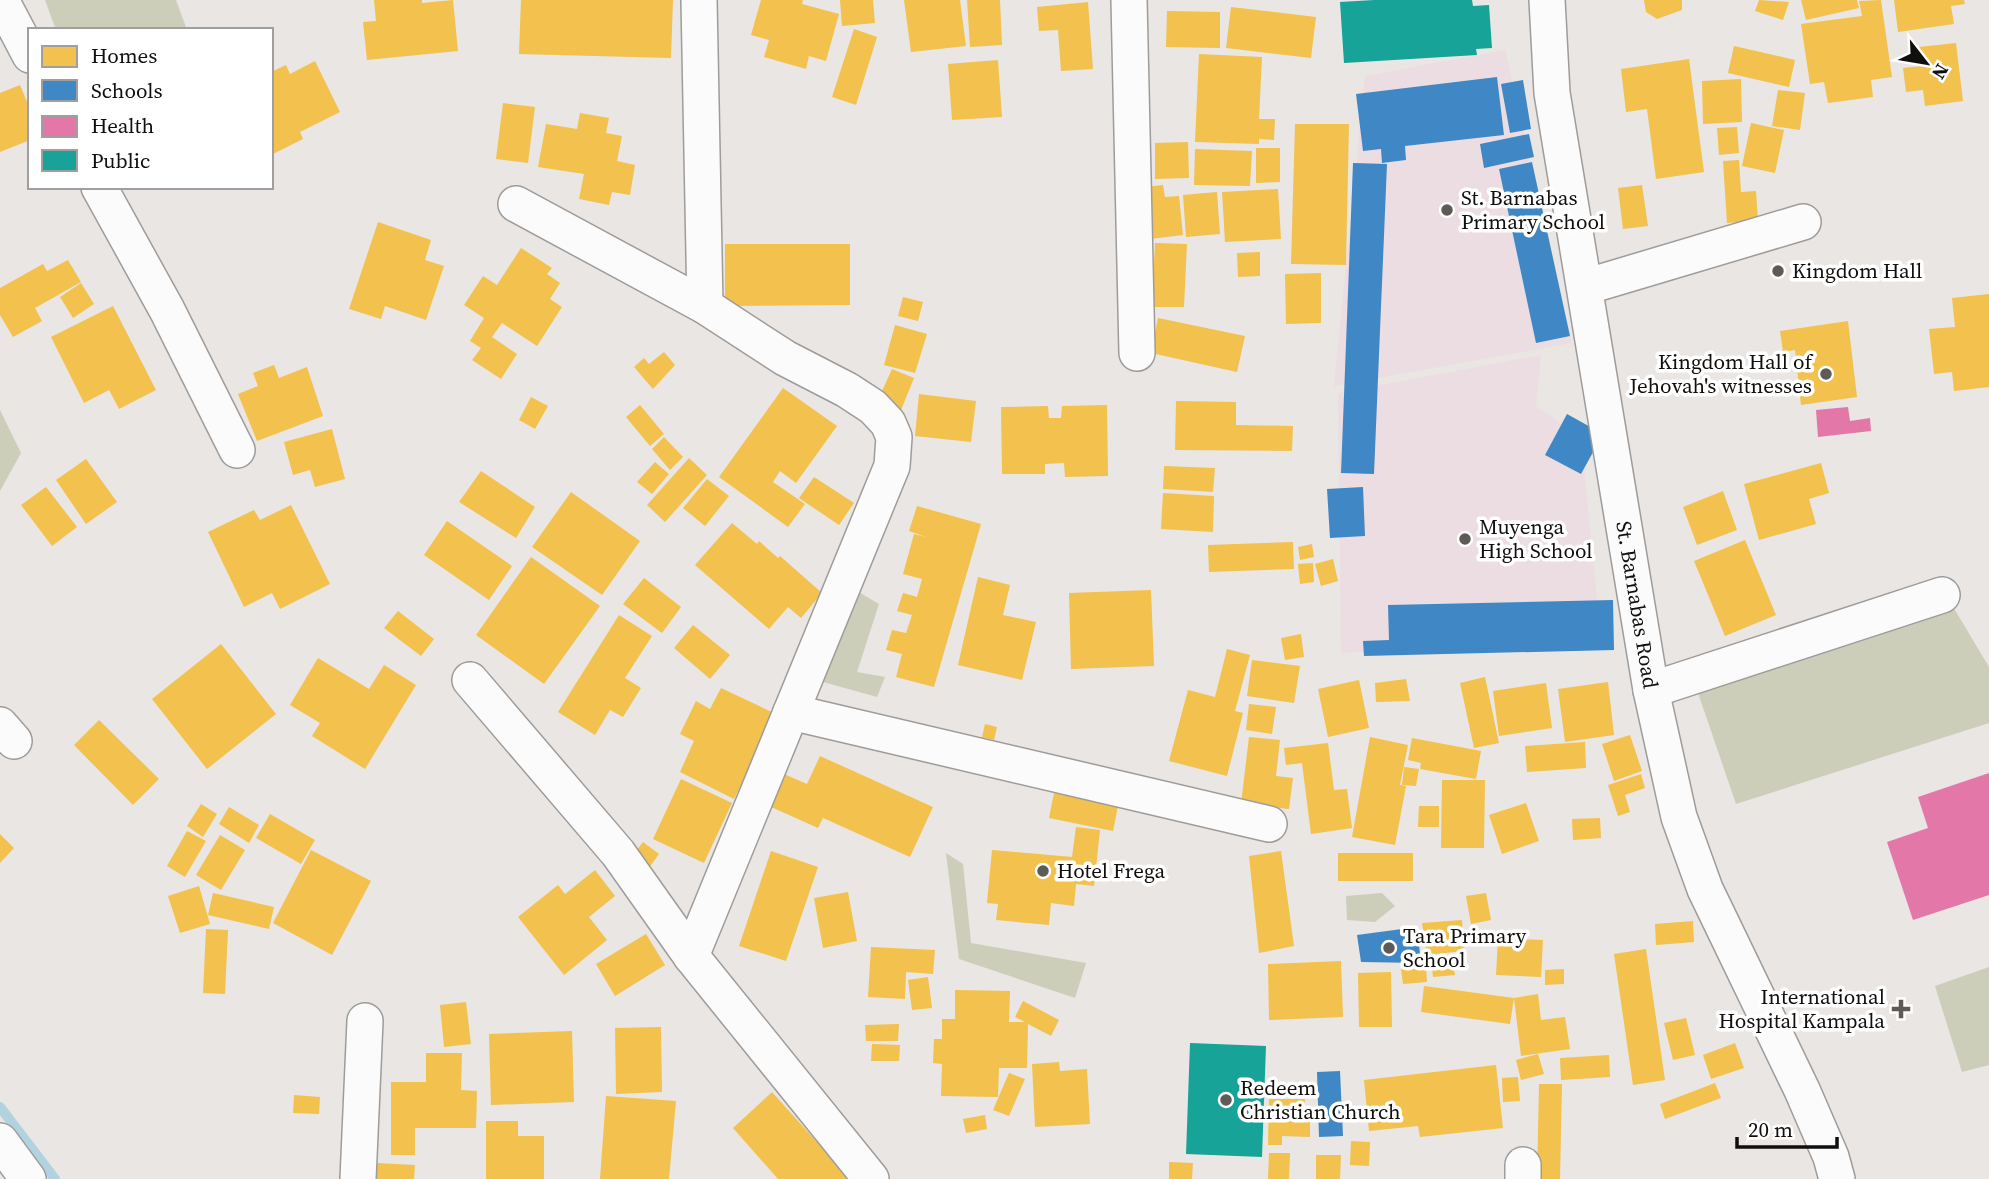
<svg xmlns="http://www.w3.org/2000/svg" width="1989" height="1179" viewBox="0 0 1989 1179" font-family="'Source Serif 4',serif">
<style>
.education{fill:#ecdde2}
.green{fill:#ccceba}
.homes{fill:#f2c14e}
.schools{fill:#3f88c5}
.health{fill:#e377a8}
.public{fill:#17a398}
.lines{fill:none;stroke-linecap:round;stroke-linejoin:round}
.stream{stroke:#b2d2e0;stroke-width:10}
.minor-casing{stroke:#9e9c9a;stroke-width:38}
.minor{stroke:#fcfbfb;stroke-width:35}
.poi-dot{fill:#5d5a58;stroke:#fff;stroke-width:2.5}
.labels{text-anchor:middle;stroke-width:7;stroke-linejoin:round;paint-order:stroke}
.poi-label{font-size:21px;fill:#110f0d;stroke:#fff;text-anchor:start}
.street-label{font-size:21px;fill:#110f0d;stroke:#fff}
</style>
<rect width="100%" height="100%" fill="#e9e6e3"/>
<!-- education -->
<path class="education" d="M1505 50 1572 343 1334 386 1365 76Z
M1541 355 1536 406 1581 438 1601 640 1341 653 1338 393Z"/>
<!-- green -->
<path class="green" d="M45 0H176L187 30H56Z
M0 410 21 453 0 491Z
M857 591 879 604 857 672 885 677 877 697 823 682Z
M1952 605 1989 667V723L1736 804 1695 684Z
M946 853 963 864 971 943 1086 963 1075 998 959 959Z
M1382 893 1395 906 1375 922 1347 920 1346 896Z
M1989 967V1065L1962 1072 1935 986Z"/>
<!-- homes -->
<path class="homes" d="M374 0H422V3L453 0 458 51 367 60 363 22 376 21Z
M521 0H673L671 58 519 54Z
M761 0H803L802 4 839 14 826 61 809 56 806 69 764 57 769 40 751 35Z
M840 0H873L875 23 842 26Z
M904 0H960L966 46 911 52Z
M967 0H1000L1002 45 970 47Z
M1644 0H1682V10L1657 19 1646 12Z
M1759 0 1789 2 1783 20 1755 11Z
M1801 0H1857L1859 8 1806 20Z
M1881 0 1892 77 1871 80 1873 97 1828 103 1824 82 1810 84 1801 24 1862 16 1859 1Z
M1894 0H1964L1965 4 1951 6 1954 24 1898 32Z
M1088 2 1093 69 1061 71 1058 30 1039 31 1037 7Z
M1231 7 1316 17 1311 58 1226 48Z
M1167 11 1220 12V48L1166 47Z
M854 29 877 37 856 105 832 97Z
M1956 43 1963 101 1925 106 1923 90 1906 92 1903 68 1922 66 1919 47Z
M1734 46 1795 60 1789 87 1728 73Z
M1199 54 1262 57 1259 119H1275L1274 140 1259 139V144L1195 142Z
M1689 59 1704 172 1656 179 1647 109 1626 112 1621 69Z
M998 60 1002 117 952 120 948 64Z
M315 61 340 112 300 132 303 139 271 155V72L286 65 290 74Z
M1741 79 1742 122 1703 124 1702 81Z
M20 85 30 109V140L0 152V93Z
M1778 90 1805 93 1800 130 1772 126Z
M503 103 535 107 528 163 496 159Z
M580 113 609 118 606 133 622 136 617 161 635 165 630 195 612 192 609 205 579 199 584 174 538 167 546 124 577 129Z
M1751 123 1784 130 1775 173 1742 166Z
M1295 124H1349L1346 265 1291 264Z
M1737 127 1739 153 1719 155 1717 128Z
M1188 142 1189 178 1155 179V143Z
M1256 148H1280V182L1256 183Z
M1195 149 1252 151 1250 186 1194 185Z
M1739 160 1741 192 1756 191 1758 221 1727 223 1723 161Z
M1163 185 1165 197 1179 196 1183 235 1150 239 1144 187Z
M1642 185 1648 226 1623 229 1618 188Z
M1278 189 1281 239 1225 242 1222 192Z
M1217 192 1220 234 1186 237 1183 195Z
M378 222 431 240 425 260 444 266 426 320 385 306 381 319 349 309Z
M1155 243 1187 244 1184 307H1152Z
M725 244H850V305L725 306Z
M521 248 552 268 547 274 560 283 550 299 562 307 537 346 502 323 492 337 517 354 501 379 472 360 481 348 470 341 484 318 464 305 483 276 497 285Z
M1260 252V276L1238 277 1237 253Z
M68 260 81 282 35 308 42 321 13 337 0 315V288L43 264 47 271Z
M1321 273V323L1286 324 1285 274Z
M81 283 94 304 73 318 60 297Z
M1989 294V387L1954 391 1952 372 1934 374 1929 329 1955 327 1952 298Z
M903 297 923 302 918 321 898 316Z
M113 306 156 390 119 409 109 390 84 403 51 337Z
M1158 318 1245 336 1237 372 1151 353Z
M1848 321 1857 397 1801 405 1795 350 1783 352 1780 331Z
M895 325 927 334 915 373 884 365Z
M664 352 675 365 653 389 634 367 644 358 649 364Z
M274 365 279 378 307 367 323 416 257 441 238 394 258 386 253 373Z
M892 369 914 378 901 410 878 400Z
M783 388 837 426 796 483 780 471 773 482 805 504 788 527 719 477Z
M919 394 976 401 971 442 915 436Z
M531 397 548 406 535 429 519 420Z
M1176 401 1236 402V425L1293 426 1292 451 1175 450Z
M640 405 664 434 650 446 626 417Z
M1107 405 1108 476 1065 477 1064 463 1045 464V474H1002L1001 407 1048 406 1049 418H1061L1062 406Z
M332 429 345 479 315 487 310 470 293 475 284 442Z
M664 437 683 457 670 470 652 449Z
M689 458 707 475 665 522 647 505Z
M86 459 117 502 86 524 56 480Z
M655 462 669 474 652 494 637 482Z
M1821 463 1829 493 1809 499 1816 524 1759 540 1744 484Z
M1164 466 1215 468 1213 492 1163 489Z
M481 471 535 507 516 538 459 502Z
M814 477 854 503 839 525 799 498Z
M707 479 729 496 705 526 683 508Z
M46 487 77 527 52 546 21 505Z
M1723 491 1737 530 1697 545 1683 507Z
M571 492 640 541 602 595 532 547Z
M1163 493 1214 496 1213 532 1161 529Z
M291 505 330 584 280 609 272 593 244 607 208 532 254 510 260 520Z
M917 506 981 524 934 687 896 677 902 654 886 650 892 630 906 633 912 615 897 611 903 593 917 597 922 579 903 574 914 534 926 537 909 531Z
M447 521 512 566 489 600 424 555Z
M732 523 757 544 759 541 778 558 780 556 822 593 801 618 788 607 769 629 695 565Z
M1745 540 1776 615 1725 636 1694 561Z
M1293 542 1294 569 1209 572 1208 545Z
M1312 544 1314 557 1300 560 1298 547Z
M531 557 600 606 544 684 476 635Z
M1333 559 1338 581 1321 586 1315 564Z
M1313 563 1314 582 1300 584 1298 564Z
M978 577 1010 585 1003 615 1036 622 1022 680 958 665Z
M644 578 681 607 662 633 623 604Z
M1151 590 1154 666 1071 669 1069 593Z
M398 611 434 639 421 656 384 628Z
M619 615 652 636 625 678 641 688 623 717 610 710 595 735 558 712Z
M693 625 730 655 710 679 674 648Z
M1301 634 1304 657 1285 660 1281 638Z
M221 644 276 714 207 769 152 699Z
M1227 649 1250 655 1235 711 1243 713 1227 776 1169 761 1188 690 1215 697Z
M318 658 369 689 384 665 416 685 365 769 312 736 320 723 290 705Z
M1252 660 1300 666 1294 703 1247 696Z
M1485 677 1499 743 1474 748 1460 683Z
M1406 679 1410 701 1376 702 1375 683Z
M1359 680 1369 728 1328 737 1318 689Z
M1608 682 1614 735 1565 742 1558 689Z
M1546 683 1552 728 1499 736 1493 691Z
M721 688 776 714 734 799 680 772 694 741 680 734 696 701 710 709Z
M1249 704 1276 707 1272 734 1246 730Z
M99 720 159 779 133 805 74 745Z
M985 724 997 727 994 740 982 737Z
M1630 735 1642 771 1614 781 1602 744Z
M1249 737 1280 740 1276 776 1293 778 1289 809 1241 804Z
M1370 737 1408 745 1400 785 1406 786 1395 845 1352 837Z
M1412 738 1481 751 1476 779 1420 769 1421 763 1408 760Z
M1585 742 1586 768 1527 772 1525 746Z
M1328 743 1334 790 1347 789 1352 828 1311 834 1302 763 1286 765 1284 748Z
M820 756 933 807 910 857 823 818 818 828 769 806 784 774 807 784Z
M1404 767 1419 769 1416 786 1402 785Z
M1641 774 1645 788 1625 795 1630 812 1618 816 1608 785Z
M681 779 732 803 704 863 653 839Z
M1442 780H1485L1484 848H1441Z
M1054 793 1118 806 1113 831 1049 818Z
M1526 803 1539 841 1502 854 1489 815Z
M201 804 217 814 203 837 187 826Z
M1419 806H1439V827H1418Z
M229 807 259 825 249 843 219 824Z
M270 814 315 840 301 864 256 838Z
M1600 818 1601 838 1573 840 1572 819Z
M1076 827 1100 830 1094 886 1076 884 1074 906 1051 903 1049 925 996 920 998 904 987 903 992 850 1072 857Z
M187 831 206 841 185 877 167 866Z
M0 834 14 848 0 863Z
M220 835 245 850 221 890 196 875Z
M643 842 659 854 646 872 630 859Z
M311 850 371 881 332 955 273 923Z
M771 851 818 867 786 961 739 946Z
M1281 851 1294 946 1259 953 1249 856Z
M1338 853H1413V881H1338Z
M595 870 615 896 589 917 607 940 564 975 518 917 558 885 565 894Z
M199 886 210 924 180 933 168 896Z
M848 892 857 941 823 948 814 898Z
M213 893 274 907 269 929 208 915Z
M1486 893 1491 920 1471 924 1466 896Z
M1462 920 1464 951 1427 955 1422 923Z
M1693 921 1694 942 1656 945 1655 924Z
M206 929 228 930 225 994 203 993Z
M646 934 665 965 615 996 596 964Z
M1498 938 1543 940 1541 977 1496 975Z
M871 947 935 950 933 974 906 972 905 999 868 997Z
M1646 949 1665 1080 1633 1085 1614 954Z
M1341 961 1343 1017 1269 1020 1268 964Z
M1453 965 1455 975 1433 977 1432 967Z
M1426 966 1427 982 1403 984 1401 969Z
M1564 969V984L1545 985V970Z
M1391 972 1392 1027H1359L1358 973Z
M928 977 932 1008 912 1010 908 980Z
M1424 986 1514 998 1510 1024 1421 1012Z
M955 990 1010 991 1009 1022H1025L1015 1017 1023 1001 1059 1020 1051 1036 1028 1024 1027 1068H999L998 1097 941 1096 942 1064 933 1063 934 1039H942V1019H955Z
M1538 994 1541 1020 1565 1017 1570 1049 1521 1056 1514 998Z
M466 1002 471 1044 444 1047 440 1005Z
M1686 1018 1695 1055 1673 1060 1664 1023Z
M899 1024 898 1041H866L865 1025Z
M661 1027 662 1092 616 1094 615 1028Z
M572 1031 574 1102 491 1105 489 1034Z
M1735 1043 1744 1068 1711 1079 1703 1055Z
M872 1044 900 1045 899 1061H871Z
M426 1053H462L461 1090 477 1091 476 1128H415V1155H391V1082H426Z
M1538 1054 1544 1074 1521 1080 1516 1060Z
M1609 1055 1610 1077 1561 1080 1560 1058Z
M1059 1062 1060 1071 1087 1069 1090 1124 1035 1127 1032 1064Z
M1496 1065 1503 1128 1420 1137 1418 1126 1369 1131 1364 1080Z
M1009 1073 1025 1079 1009 1116 993 1110Z
M1518 1077 1520 1101 1503 1102 1502 1078Z
M1715 1083 1721 1098 1665 1119 1660 1104Z
M1539 1084H1562L1560 1179H1537Z
M772 1092 850 1179H778L733 1128Z
M294 1095 320 1097 319 1114 293 1113Z
M606 1096 676 1101 669 1179H600Z
M1269 1099H1305L1304 1115H1310V1137L1282 1136V1145H1268Z
M985 1115 987 1129 966 1133 963 1119Z
M486 1121H518V1136H544V1179H486Z
M1351 1141 1370 1142 1369 1166 1350 1165Z
M1269 1153H1290L1289 1179H1268Z
M1316 1155H1341L1340 1179H1316Z
M1169 1162 1193 1163 1192 1179H1169Z
M377 1163 415 1165 414 1179H376Z"/>
<!-- schools -->
<path class="schools" d="M1497 77 1504 135 1405 146 1406 160 1382 163 1381 149 1363 151 1356 94Z
M1523 80 1531 129 1510 133 1501 84Z
M1529 134 1534 157 1484 168 1480 144Z
M1532 162 1570 336 1536 343 1499 169Z
M1353 163 1387 164 1374 474 1341 473Z
M1567 414 1603 434 1581 474 1545 455Z
M1363 487 1365 536 1330 538 1327 489Z
M1613 600 1614 650 1364 656 1363 641 1389 640 1388 605Z
M1417 927 1421 963 1361 962 1357 935Z
M1340 1071 1343 1136 1319 1137 1317 1072Z"/>
<!-- health -->
<path class="health" d="M1848 407 1850 421 1870 418 1871 431 1818 437 1816 410Z
M1989 773V895L1913 920 1887 842 1928 828 1918 797Z"/>
<!-- public -->
<path class="public" d="M1374 0H1472L1473 6 1489 5 1492 48 1476 49 1477 55 1344 63 1340 2Z
M1190 1043 1266 1046 1262 1157 1186 1154Z"/>
<g class="lines">
<!-- stream -->
<path class="stream" d="M0 1107 55 1179"/>
<defs>
<g id="minor">
<path d="M1 0 30 55"/>
<path d="M699 0 705 306"/>
<path d="M1129 0 1137 353"/>
<path id="s1" d="M1547 0 1552 93 1651 690 1679 817 1705 889 1802 1090 1831 1157 1837 1179"/>
<path d="M99 187 167 310 237 450"/>
<path d="M516 204 705 306 785 358 847 390 873 407 888 423 894 437 892 466 691 956"/>
<path d="M1585 287 1803 222"/>
<path d="M470 680 618 853 691 956 871 1179"/>
<path d="M1651 690 1942 595"/>
<path d="M791 712 1269 824"/>
<path d="M0 725 14 741"/>
<path d="M0 1141 28 1179"/>
<path d="M1523 1165V1179"/>
<path d="M358 1179 365 1021"/>
</g>
</defs>
<!-- minor casing -->
<use href="#minor" class="minor-casing"/>
<!-- minor -->
<use href="#minor" class="minor"/>
</g>
<!-- markers -->
<g class="poi-dot">
<circle cx="1447" cy="210" r="7"/>
<circle cx="1778" cy="271" r="7"/>
<circle cx="1826" cy="374" r="7"/>
<circle cx="1465" cy="539" r="7"/>
<circle cx="1043" cy="871" r="7"/>
<circle cx="1389" cy="948" r="7"/>
<path d="M1897.5 998.5h7v7h7v7h-7v7h-7v-7h-7v-7h7z"/>
<circle cx="1226" cy="1100" r="7"/>
</g>
<g class="labels">
<!-- poi labels -->
<g class="poi-label">
<text x="1461" y="205">St. Barnabas<tspan x="1461" dy="24">Primary School</tspan></text>
<text x="1792" y="278">Kingdom Hall</text>
<text x="1812" y="369" text-anchor="end">Kingdom Hall of<tspan x="1812" dy="24">Jehovah's witnesses</tspan></text>
<text x="1479" y="534">Muyenga<tspan x="1479" dy="24">High School</tspan></text>
<text x="1057" y="878">Hotel Frega</text>
<text x="1403" y="943">Tara Primary<tspan x="1403" dy="24">School</tspan></text>
<text x="1885" y="1004" text-anchor="end">International<tspan x="1885" dy="24">Hospital Kampala</tspan></text>
<text x="1240" y="1095">Redeem<tspan x="1240" dy="24">Christian Church</tspan></text>
</g>
<!-- street labels -->
<g class="street-label">
<text dy="7" stroke="none"><textPath href="#s1" startOffset="612">St. Barnabas Road</textPath></text>
</g>
</g>
<!-- legend -->
<rect x="28" y="28" width="245" height="161" fill="#ffffff" stroke="#a09f9e" stroke-width="2"/>
<rect x="42" y="46" width="35" height="21" fill="#f2c14e" stroke="#a09f9e" stroke-width="2"/>
<text x="91" y="63" font-size="21" fill="#110f0d">Homes</text>
<rect x="42" y="80" width="35" height="21" fill="#3f88c5" stroke="#a09f9e" stroke-width="2"/>
<text x="91" y="98" font-size="21" fill="#110f0d">Schools</text>
<rect x="42" y="116" width="35" height="21" fill="#e377a8" stroke="#a09f9e" stroke-width="2"/>
<text x="91" y="133" font-size="21" fill="#110f0d">Health</text>
<rect x="42" y="150" width="35" height="21" fill="#17a398" stroke="#a09f9e" stroke-width="2"/>
<text x="91" y="168" font-size="21" fill="#110f0d">Public</text>
<!-- north arrow -->
<g transform="translate(1926 63) rotate(121)" stroke="#ffffff" stroke-width="5" paint-order="stroke">
<path d="M0-5L12 26L0 18L-12 26Z" fill="#110f0d"/>
<text y="-10" font-size="19" font-weight="bold" text-anchor="middle" fill="#110f0d">N</text>
</g>
<!-- scale -->
<path d="M1737 1137v10h100v-10" fill="none" stroke="#110f0d" stroke-width="3.5"/>
<text x="1748" y="1137" font-size="21" fill="#110f0d" stroke="#ffffff" stroke-width="5" paint-order="stroke">20 m</text>
</svg>
